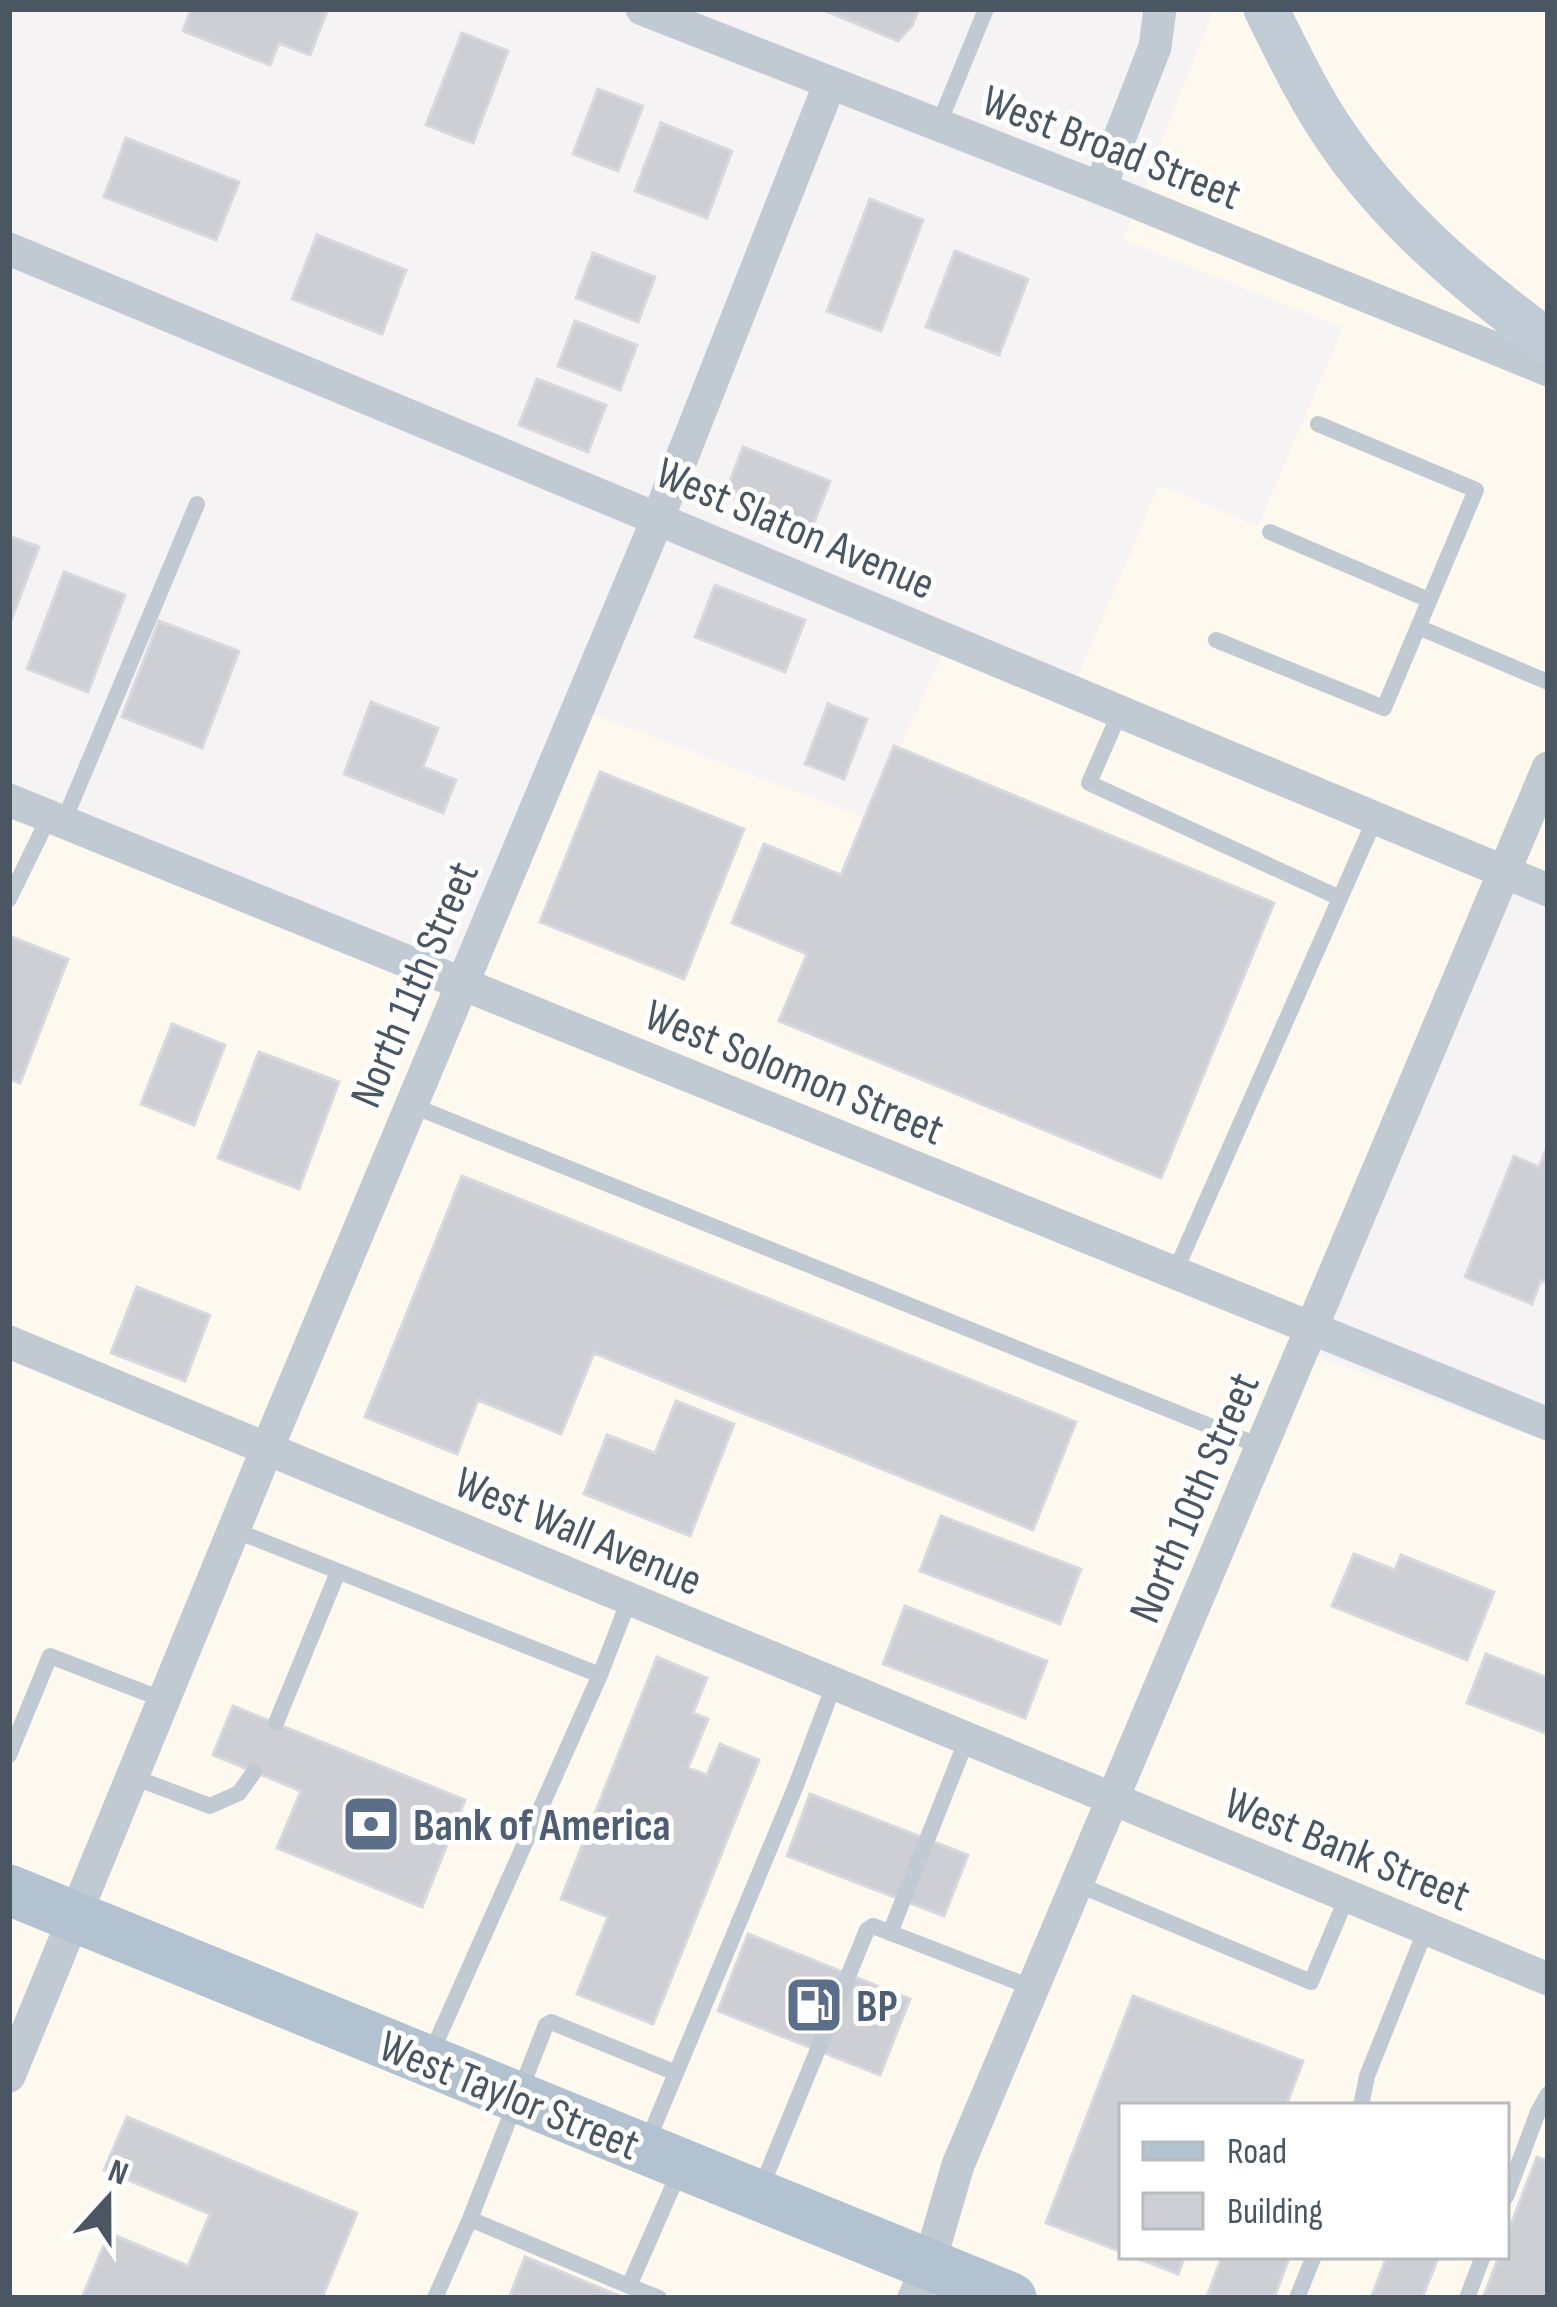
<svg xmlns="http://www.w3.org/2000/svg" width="1557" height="2307" viewBox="0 0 1557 2307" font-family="'Sofia Sans Condensed',sans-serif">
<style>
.commercial{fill:#fdf9ef;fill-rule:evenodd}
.building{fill:#cdcfd5;stroke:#d7d9de;stroke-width:3}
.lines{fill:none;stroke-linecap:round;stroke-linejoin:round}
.service{stroke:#c1cad2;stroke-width:16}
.minor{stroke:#c1cad2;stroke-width:33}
.secondary{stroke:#c1cbd6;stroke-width:45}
.primary{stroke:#b3c2d1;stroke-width:51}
.labels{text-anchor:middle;stroke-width:10;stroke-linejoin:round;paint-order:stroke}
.street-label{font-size:45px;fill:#4a5661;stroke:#fff}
.service-label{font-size:45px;font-weight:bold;fill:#4e5e75;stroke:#fff;text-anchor:start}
</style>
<rect width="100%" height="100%" fill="#f5f3f3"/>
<!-- commercial -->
<path class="commercial" d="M1214 9H1548V897L1497 874 1295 1348 1548 1442V2298H9V816L462 991 572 706 868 819 943 652 1068 700 1159 485 1258 526 1343 328 1123 240ZM1122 2106H1506V2256H1122Z"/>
<!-- building -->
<path class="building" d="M191 9H328L310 55 279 43 270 65 183 31Z
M821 9H919L912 26 898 41Z
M462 33 508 51 473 143 426 125Z
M598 89 643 106 618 171 573 154Z
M661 123 732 151 707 218 635 191Z
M126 138 239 182 216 240 104 197Z
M870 199 923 220 881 331 827 311Z
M317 235 406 270 382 334 292 299Z
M955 251 1028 279 999 355 926 327Z
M593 253 655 277 638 322 576 298Z
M575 321 637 345 620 390 558 366Z
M537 379 606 405 588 452 519 425Z
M743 447 830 481 812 528 725 495Z
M9 536 39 547 9 626Z
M64 572 125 595 88 692 27 669Z
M715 585 805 620 785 672 695 637Z
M159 621 239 651 202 748 122 717Z
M371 702 438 728 423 767 456 780 443 813 344 774Z
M828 704 867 719 844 779 805 764Z
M894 746 1274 903 1161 1178 779 1021 807 954 732 923 764 844 841 875Z
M600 772 744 829 684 979 540 922Z
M9 936 68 959 20 1083 9 1079Z
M172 1024 225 1045 194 1125 141 1104Z
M259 1052 339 1082 299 1189 218 1158Z
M1548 1144V1283L1541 1280 1532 1304 1465 1277 1514 1156 1539 1167Z
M462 1176 1076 1422 1033 1530 594 1353 561 1434 478 1400 457 1454 365 1417Z
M137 1287 210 1315 185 1381 111 1353Z
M676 1401 734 1424 690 1536 584 1494 607 1435 655 1453Z
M941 1516 1081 1569 1060 1624 920 1571Z
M1354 1554 1395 1570 1401 1555 1494 1592 1467 1660 1332 1606Z
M905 1606 1047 1661 1025 1718 883 1664Z
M1486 1654 1548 1678V1734L1467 1703Z
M657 1657 707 1678 693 1713 708 1719 688 1768 707 1775 720 1744 759 1760 653 2024 577 1994 608 1917 561 1899Z
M233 1706 465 1800 422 1907 277 1848 301 1791 213 1755Z
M810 1794 968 1855 944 1916 787 1856Z
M748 1934 910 1999 880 2075 718 2011Z
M1133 1996 1303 2061 1286 2106H1122V2252L1046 2223Z
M127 2117 357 2213 322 2298H82L109 2233 188 2266 210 2214 104 2170Z
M1537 2157 1548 2161V2298H1483L1499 2256H1506V2237Z
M1132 2256H1185L1178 2274Z
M1222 2256H1290L1274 2298H1218L1208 2294Z
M1387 2256H1439L1422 2298H1371Z
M525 2257 564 2273 624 2298H509Z"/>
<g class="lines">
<!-- service -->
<path class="service" d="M938 126 986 9
M1270 532 1429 600
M1418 627 1548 682
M1216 640 1384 708 1476 490 1318 424
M1120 712 1089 783 1340 898
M63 823 197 504
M9 899 49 817
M411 1105 1262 1447
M1175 1272 1375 819
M234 1530 600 1675 629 1600
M276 1723 338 1572
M9 1755 50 1656 164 1700
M133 1777 210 1806 239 1793 254 1772
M1077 1884 1311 1982 1347 1897
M890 1933 967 1739
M429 2058 600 1675
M676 2073 551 2022 546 2025 470 2219 629 2286 680 2170
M1361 2106 1367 2076 1426 1929
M646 2145 795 1788 834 1685
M761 2188 867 1930 873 1926 1033 1988
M1506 2197 1538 2112 1548 2094
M629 2286 659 2298
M435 2298 470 2219
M1297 2298 1314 2256
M1467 2298 1483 2256"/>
<!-- minor -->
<path class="minor" d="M642 9 1100 188 1548 370
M1100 188 1155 47 1160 9
M9 249 1548 890
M9 800 1548 1424
M9 1342 1548 1979
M9 2076 267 1449 658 518 830 83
M914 2298 929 2264 958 2165 1548 768"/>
<!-- secondary -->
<path class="secondary" d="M1266 9C1288 53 1309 98 1337 138 1393 220 1469 283 1548 342"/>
<!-- primary -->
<path class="primary" d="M9 1890 1011 2298"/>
</g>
<!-- icons -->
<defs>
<symbol id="bank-square" viewBox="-11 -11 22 22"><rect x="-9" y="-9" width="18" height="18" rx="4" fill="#5c6f8a" stroke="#fff"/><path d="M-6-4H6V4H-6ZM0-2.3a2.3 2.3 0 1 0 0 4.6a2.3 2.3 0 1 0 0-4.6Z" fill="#fff"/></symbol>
<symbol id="fuel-square" viewBox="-11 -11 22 22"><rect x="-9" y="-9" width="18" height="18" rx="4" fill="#5c6f8a" stroke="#fff"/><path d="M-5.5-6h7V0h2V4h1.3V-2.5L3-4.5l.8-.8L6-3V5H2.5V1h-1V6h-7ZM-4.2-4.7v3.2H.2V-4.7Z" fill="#fff"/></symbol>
</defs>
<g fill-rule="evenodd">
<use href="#bank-square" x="338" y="1791" width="66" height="66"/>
<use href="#fuel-square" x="781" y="1972" width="66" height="66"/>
</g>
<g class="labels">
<!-- street labels -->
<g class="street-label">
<text transform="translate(1112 146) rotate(21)" y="16">West Broad Street</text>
<text transform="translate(796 527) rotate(23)" y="16">West Slaton Avenue</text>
<text transform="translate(413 984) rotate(-67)" y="16">North 11th Street</text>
<text transform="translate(795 1071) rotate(22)" y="16">West Solomon Street</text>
<text transform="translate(1193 1497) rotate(-67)" y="16">North 10th Street</text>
<text transform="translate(579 1530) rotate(23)" y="16">West Wall Avenue</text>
<text transform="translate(1348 1848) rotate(22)" y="16">West Bank Street</text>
<text transform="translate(510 2094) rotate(22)" y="16">West Taylor Street</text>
</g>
<!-- service labels -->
<g class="service-label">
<text x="413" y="1840">Bank of America</text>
<text x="856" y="2021">BP</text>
</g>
</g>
<!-- border -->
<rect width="1557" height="2307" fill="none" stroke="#4a5661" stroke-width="24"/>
<!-- legend -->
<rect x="1119" y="2103" width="390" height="156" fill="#ffffff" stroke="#b7bbc0" stroke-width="3"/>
<rect x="1143" y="2142" width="60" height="18" fill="#b3c2d1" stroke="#b7bbc0" stroke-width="3"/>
<text x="1227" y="2163" font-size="36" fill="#4a5661">Road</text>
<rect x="1143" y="2193" width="60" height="36" fill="#cdcfd5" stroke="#b7bbc0" stroke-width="3"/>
<text x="1227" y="2223" font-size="36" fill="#4a5661">Building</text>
<!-- north arrow -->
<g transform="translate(108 2199) rotate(21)" stroke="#ffffff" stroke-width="9" paint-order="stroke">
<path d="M0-9L21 45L0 30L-21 45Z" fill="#4a5661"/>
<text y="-18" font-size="33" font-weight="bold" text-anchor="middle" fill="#4a5661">N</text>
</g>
</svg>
